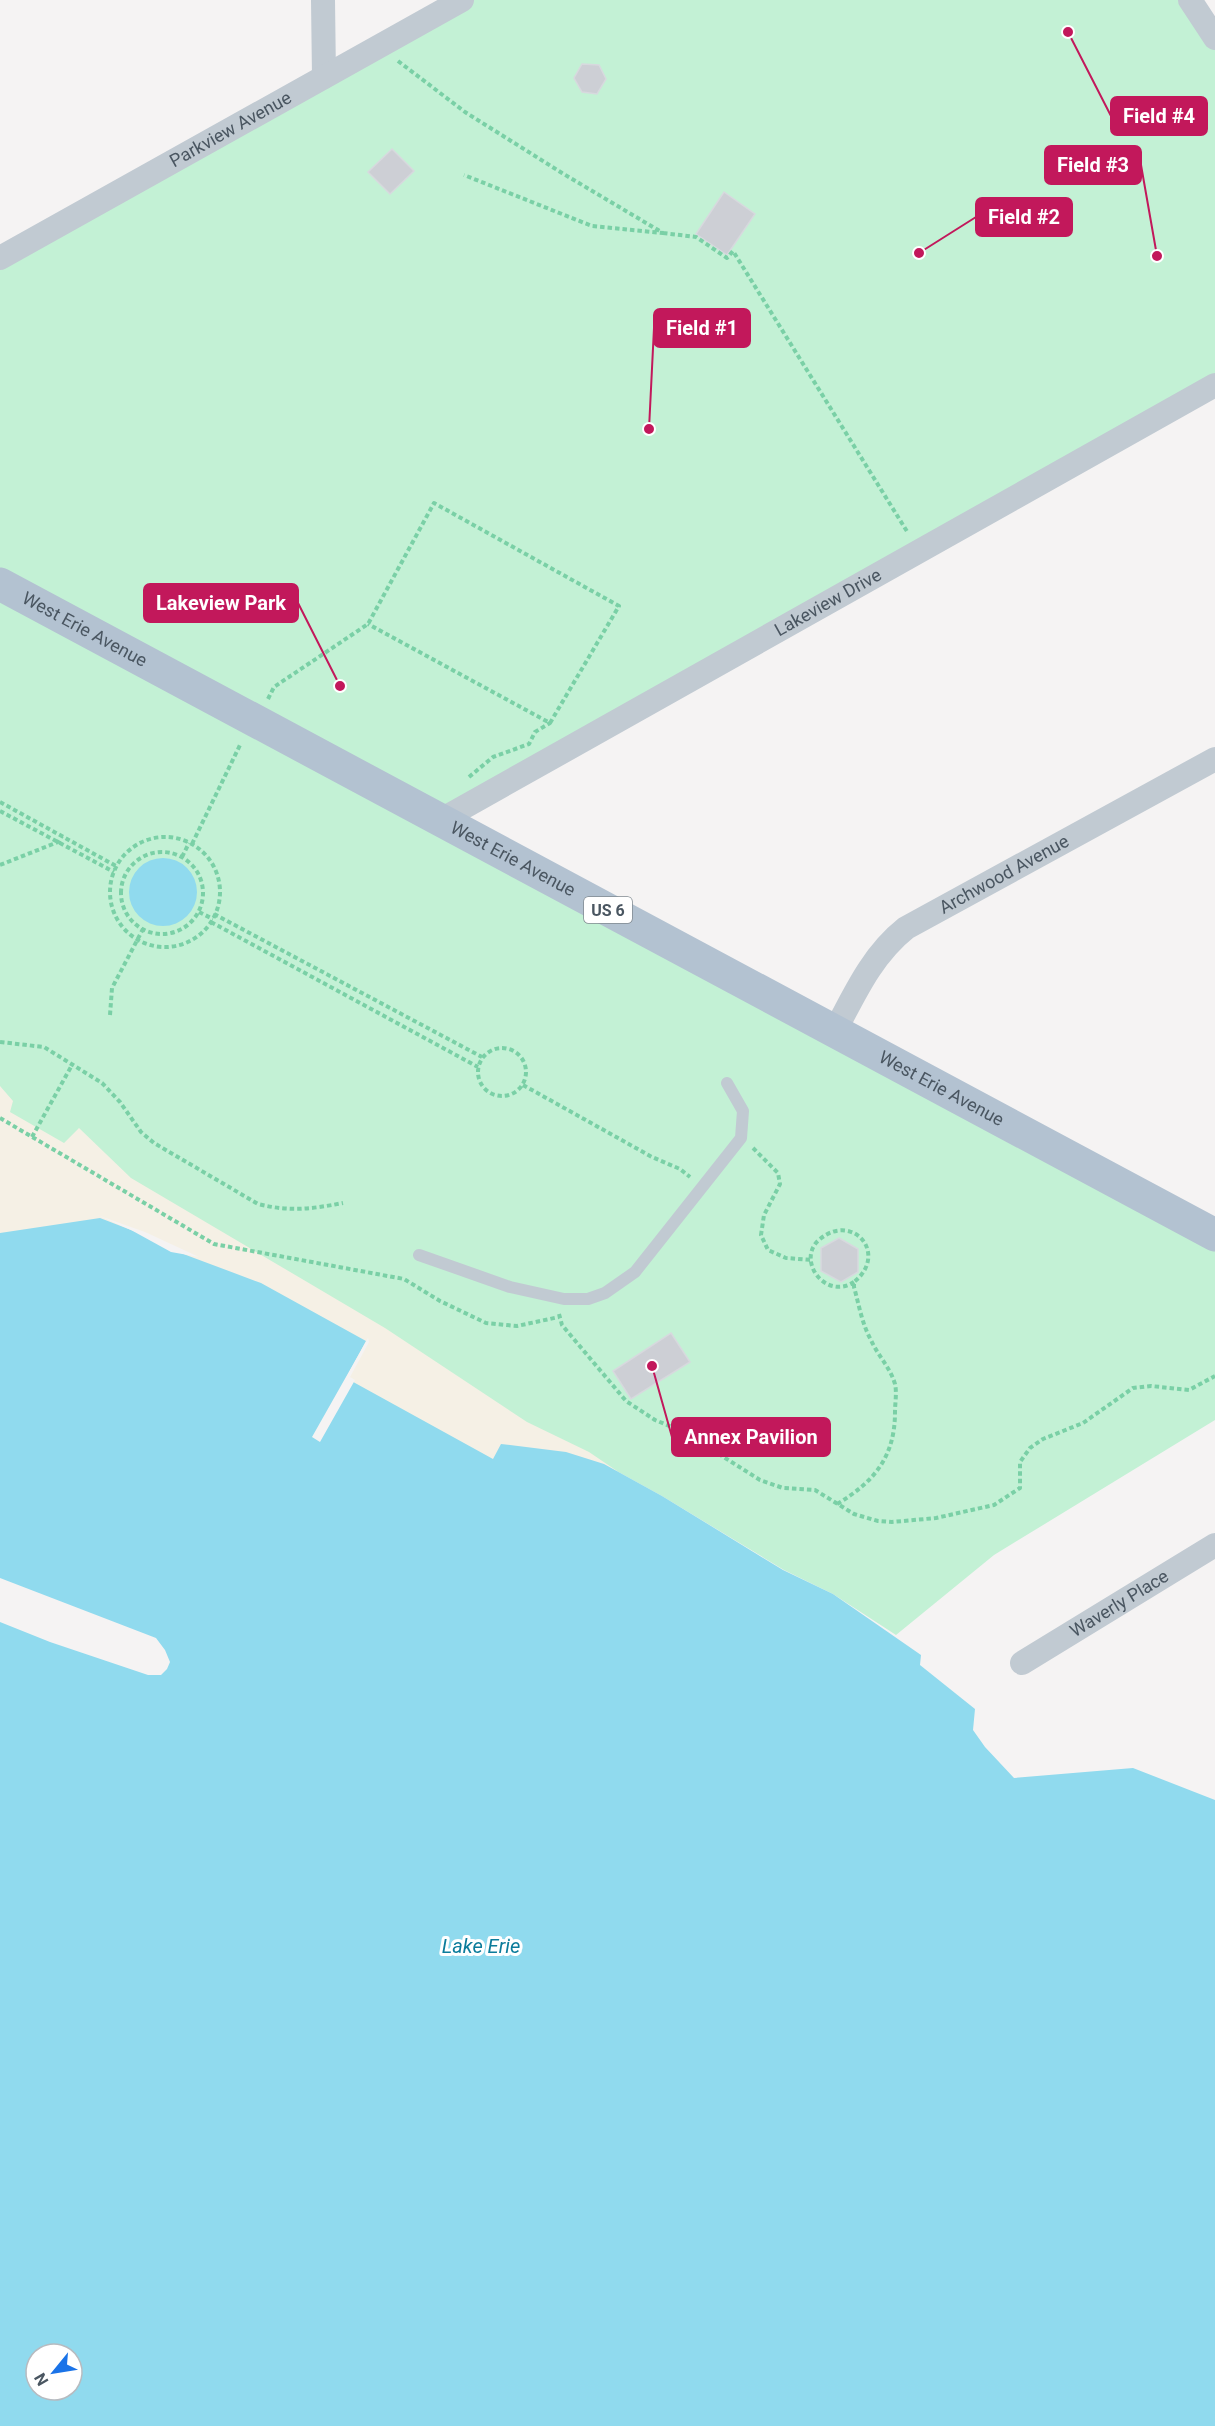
<svg xmlns="http://www.w3.org/2000/svg" width="1215" height="2426" viewBox="0 0 1215 2426" font-family="Roboto,sans-serif">
<style>
.green{fill:#c3f1d5}
.sand{fill:#f5f0e5}
.water{fill:#90daee;fill-rule:evenodd}
.pier{fill:#f5f3f3}
.building{fill:#cdcfd5;stroke:#d7d9de;stroke-width:1.5}
.lines{fill:none;stroke-linecap:round;stroke-linejoin:round}
.path{stroke:#7ad0a6;stroke-width:4;stroke-dasharray:4.5 3;stroke-linecap:butt}
.service{stroke:#c1cad2;stroke-width:12}
.minor{stroke:#c1cad2;stroke-width:24}
.primary{stroke:#b3c2d1;stroke-width:33}
.labels{text-anchor:middle;stroke-width:6;stroke-linejoin:round;paint-order:stroke}
.shield{fill:#fff;stroke:#808990;stroke-width:1.5}
.shield-label{font-size:16px;font-weight:bold;fill:#4a5661}
.street-label{font-size:18px;fill:#4a5661;stroke:#fff}
.water-label{font-size:20px;font-style:italic;fill:#0c7c9b;stroke:#fff}
.leader{fill:none;stroke:#c2185b;stroke-width:2}
.callout-dot{fill:#c2185b;stroke:#fff;stroke-width:2}
.callout{fill:#c2185b;stroke:#c2185b;stroke-width:2}
.callout-label{font-size:20px;text-anchor:middle;font-weight:bold;fill:#fff}
</style>
<rect width="100%" height="100%" fill="#f5f3f3"/>
<!-- green -->
<path class="green" d="M462 0H1190L1215 38V385L442 820 1215 1235V1420L994 1555 896 1635 833 1594 784 1570 662 1496 604 1464 0 1233V258Z"/>
<!-- sand -->
<path class="sand" d="M0 1086 13 1101 10 1112 64 1143 79 1128 131 1178 385 1328 527 1422 589 1452 617 1471 0 1577Z"/>
<!-- water -->
<path class="water" d="M129 892a34 34 0 1 1 68 0a34 34 0 1 1-68 0Z
M100 1218 144 1235 186 1255 261 1283 366 1341 346 1378 493 1459 501 1444 566 1452 604 1464 662 1496 783 1570 833 1594 921 1655 920 1665 975 1709 973 1730 985 1747 1014 1778 1133 1768 1215 1800V2426H0V1233ZM36 2354H72V2390H36Z"/>
<!-- pier -->
<path class="pier" d="M97 1215 145 1232 199 1257 171 1252 131 1230Z
M368 1338 369 1342 350 1377 355 1380 320 1442 312 1437Z
M0 1578 156 1638 165 1650 170 1662 167 1669 161 1675H148L50 1642 0 1622Z"/>
<!-- building -->
<path class="building" d="M582 64 599 65 606 79 597 94 582 92 574 78Z
M392 149 414 171 390 194 368 172Z
M724 192 755 214 727 255 696 234Z
M839 1238 858 1249V1272L841 1282 821 1271V1248Z
M671 1333 690 1362 631 1399 613 1371Z"/>
<g class="lines">
<!-- path -->
<path class="path" d="M398 61 465 112 562 173 663 233 592 226 464 175
M663 233 696 237 727 258 733 251 908 533
M268 699 274 687 368 624 434 503 619 606 550 723 368 624
M469 777 493 757 529 744 535 732 550 723
M0 802 116 866
M0 811 114 872
M110 892a55 55 0 1 1 110 0a55 55 0 1 1-110 0Z
M192 844 241 743
M121 893a41 41 0 1 1 82 0a41 41 0 1 1-82 0Z
M182 857 189 843
M0 865 58 842 62 836
M199 912 213 919
M214 914 482 1057
M211 922 478 1067
M110 1015 112 988 143 929
M0 1042 44 1047 102 1083 120 1102 141 1132 154 1143 258 1204C290 1212 311 1209 343 1203
M478 1072a24 24 0 1 1 48 0a24 24 0 1 1-48 0Z
M523 1085 652 1157 680 1169 690 1177
M0 1118 214 1244 404 1279 440 1301 486 1323 517 1326 559 1317
M32 1137 72 1065
M753 1148 778 1173 780 1184 764 1215 761 1235 768 1250 786 1258 812 1260
M559 1314 562 1325 626 1401 655 1420 684 1432 760 1480 783 1488 815 1490 854 1514 878 1521 892 1522 936 1518 994 1505 1020 1488V1462L1030 1448 1043 1439 1083 1423 1133 1388 1151 1386 1189 1390 1215 1376
M837 1504C874 1482 895 1457 895 1412 895 1403 897 1393 895 1384 890 1367 878 1356 871 1340 862 1324 859 1305 854 1287V1282C889 1254 853 1212 820 1239 795 1259 825 1301 854 1282"/>
<!-- service -->
<path class="service" d="M419 1255 510 1287 564 1299H588L605 1293 635 1272 741 1138 743 1111 727 1083"/>
<!-- minor -->
<g class="minor">
<path d="M323 0 324 77"/>
<path d="M1190 0 1215 38"/>
<path id="s1" d="M0 258 462 0"/>
<path id="s2" d="M441 820 1215 385"/>
<path id="s3" d="M835 1031C855 993 872 955 906 928L1215 759"/>
<path id="s4" d="M1022 1663 1215 1545"/>
</g>
<!-- primary -->
<path class="primary" id="s5" d="M0 584 1215 1235"/>
</g>
<g class="labels">
<!-- shield labels -->
<rect class="shield" x="584" y="897" width="48" height="26" rx="4.5"/>
<g class="shield-label">
<text x="608" y="916">US 6</text>
</g>
<!-- street labels -->
<g class="street-label">
<text dy="6" stroke="none"><textPath href="#s1" startOffset="264">Parkview Avenue</textPath></text>
<text dy="6" stroke="none"><textPath href="#s2" startOffset="444">Lakeview Drive</textPath></text>
<text dy="6" stroke="none"><textPath href="#s5" startOffset="96">West Erie Avenue</textPath></text>
<text dy="6" stroke="none"><textPath href="#s5" startOffset="582">West Erie Avenue</textPath></text>
<text dy="6" stroke="none"><textPath href="#s3" startOffset="238">Archwood Avenue</textPath></text>
<text dy="6" stroke="none"><textPath href="#s5" startOffset="1068">West Erie Avenue</textPath></text>
<text dy="6" stroke="none"><textPath href="#s4" startOffset="114">Waverly Place</textPath></text>
</g>
<!-- water labels -->
<g class="water-label">
<text x="481" y="1953">Lake Erie</text>
</g>
</g>
<!-- callouts -->
<path class="leader" d="M1068 32L1111 116M1157 256L1141 165M919 253L976 217M649 429L654 328M340 686L298 603M652 1366L672 1437"/>
<g class="callout-dot">
<circle cx="1068" cy="32" r="6"/>
<circle cx="1157" cy="256" r="6"/>
<circle cx="919" cy="253" r="6"/>
<circle cx="649" cy="429" r="6"/>
<circle cx="340" cy="686" r="6"/>
<circle cx="652" cy="1366" r="6"/>
</g>
<g class="callout">
<rect x="1111" y="97" width="96" height="38" rx="6"/>
<rect x="1045" y="146" width="96" height="38" rx="6"/>
<rect x="976" y="198" width="96" height="38" rx="6"/>
<rect x="654" y="309" width="96" height="38" rx="6"/>
<rect x="144" y="584" width="154" height="38" rx="6"/>
<rect x="672" y="1418" width="158" height="38" rx="6"/>
</g>
<g class="callout-label">
<text x="1159" y="123">Field #4</text>
<text x="1093" y="172">Field #3</text>
<text x="1024" y="224">Field #2</text>
<text x="702" y="335">Field #1</text>
<text x="221" y="610">Lakeview Park</text>
<text x="751" y="1444">Annex Pavilion</text>
</g>
<!-- north arrow -->
<g transform="translate(54 2372) rotate(240)"><circle r="28" fill="#ffffff" stroke="#b7bbc0" stroke-width="1.5"/>
<path d="M0-4.5L10 22L0 15L-10 22Z" fill="#1a73e8"/>
<text y="-9" font-size="16" font-weight="bold" text-anchor="middle" fill="#4a5661">N</text>
</g>
</svg>
